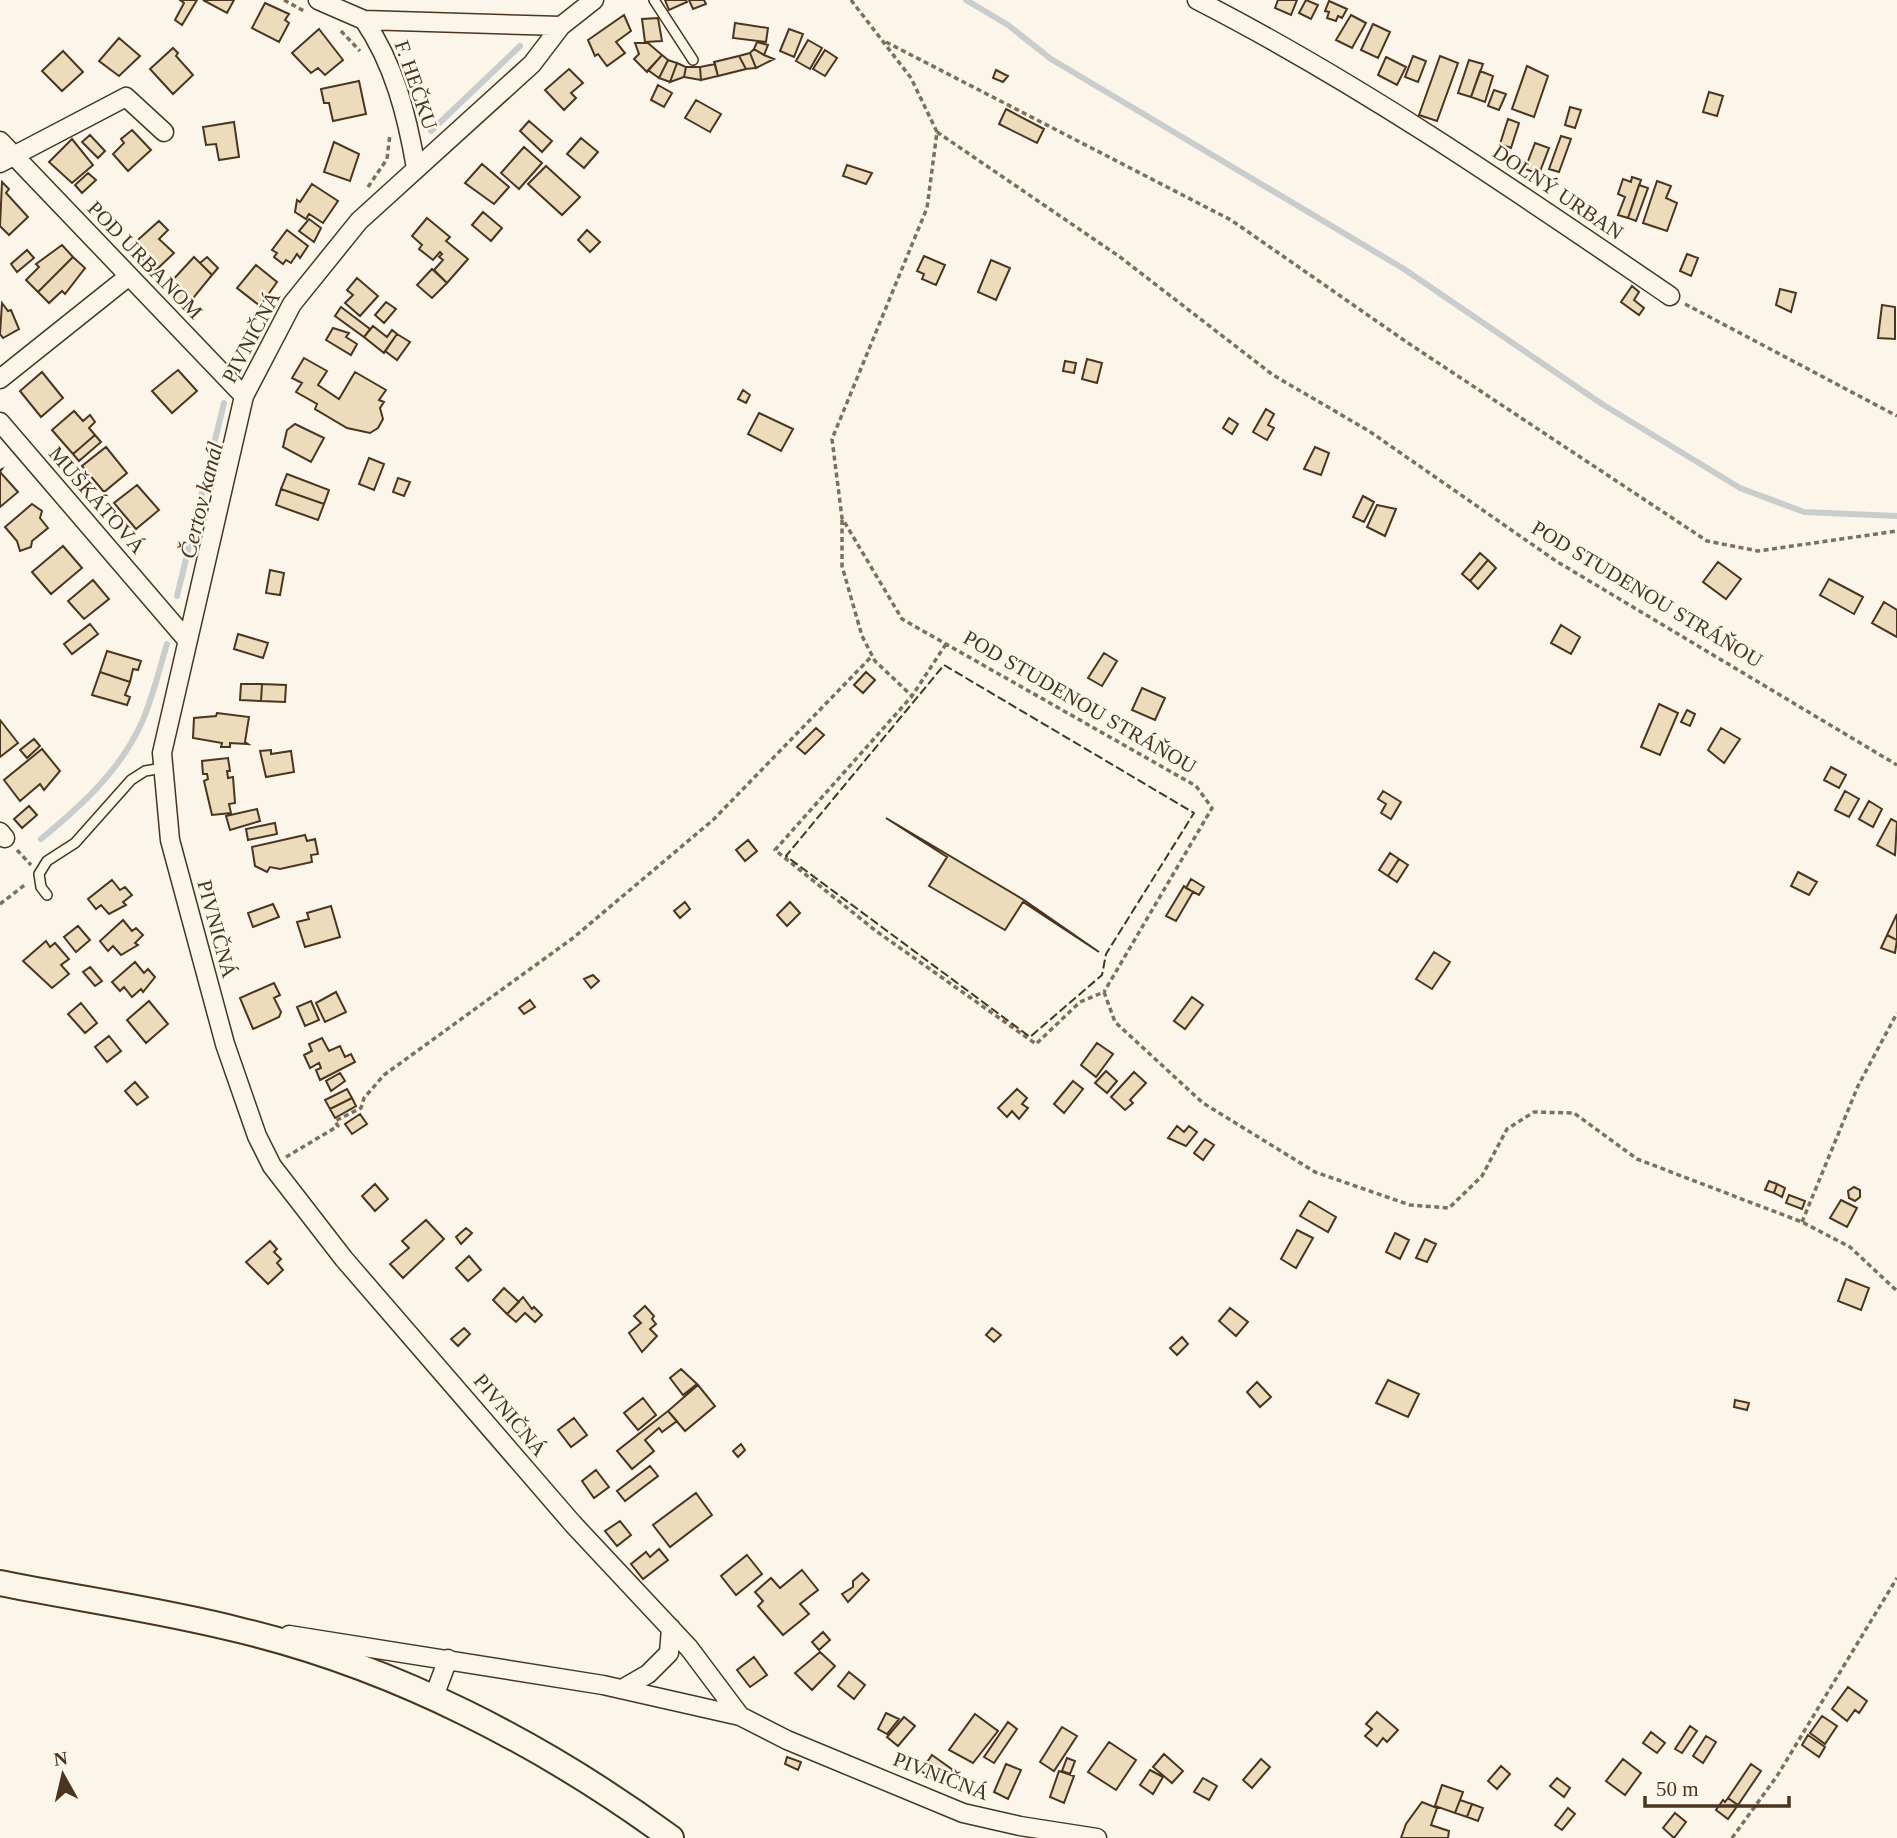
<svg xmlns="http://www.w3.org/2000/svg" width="1897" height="1838" viewBox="0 0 1897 1838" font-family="Georgia,serif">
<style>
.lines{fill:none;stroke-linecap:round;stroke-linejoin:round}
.stream{stroke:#c9cecd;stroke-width:6}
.building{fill:#ecdcbc;stroke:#4a3520;stroke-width:2}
.lane-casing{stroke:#4a3520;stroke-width:12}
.street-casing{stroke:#4a3520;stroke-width:21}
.secondary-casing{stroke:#4a3520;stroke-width:28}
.path{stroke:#7f6f5c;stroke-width:3.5;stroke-dasharray:5 3.5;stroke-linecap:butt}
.lane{stroke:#fbf6e9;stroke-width:9}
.street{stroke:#fbf6e9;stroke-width:18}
.secondary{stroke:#fbf6e9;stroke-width:24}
.fence{stroke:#4a3520;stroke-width:2;stroke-dasharray:9 3.5;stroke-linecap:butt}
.labels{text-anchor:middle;stroke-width:5;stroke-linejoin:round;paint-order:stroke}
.street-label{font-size:21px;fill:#4a3520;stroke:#fbf6e9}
.water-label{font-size:23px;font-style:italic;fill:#4a3520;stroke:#fbf6e9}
</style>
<rect width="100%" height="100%" fill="#fbf6e9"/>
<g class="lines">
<!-- stream -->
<path class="stream" d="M966 0 1008 25 1051 59 1404 269 1602 404 1740 488 1804 512 1897 516
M431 131 520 46
M177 596 224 403
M41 839C82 805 120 771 142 722 153 697 159 670 167 644"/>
</g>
<!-- building -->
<path class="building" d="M197 0 182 25 175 20 184 3 180 0Z
M203 0H234L227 13Z
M665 0H686L687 2 669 10Z
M689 0H704L706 4 693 9Z
M1278 0H1297L1291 15 1275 8Z
M1306 0 1318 5 1311 19 1299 13Z
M1329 1 1347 9 1342 18 1338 16 1336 21 1327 18 1329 12 1325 11Z
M265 3 289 14 285 20 289 23 279 42 252 28Z
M624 15 631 31 616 42 625 53 607 66 598 54 595 56 588 40Z
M1351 15 1366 23 1352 48 1336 40Z
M658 18 662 41 645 42 642 19Z
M735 23 768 28 766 42 733 38Z
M1373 24 1390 32 1378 58 1361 50Z
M319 29 343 60 325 75 318 68 311 73 292 53Z
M789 29 803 34 794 57 780 51Z
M119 38 140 56 119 76 99 61Z
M808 40 822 48 810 69 796 61Z
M757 42 768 45 764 55 754 49Z
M635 43H648L662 55 647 72 634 59 639 54Z
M173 48 178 53 176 56 193 75 173 94 150 69Z
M754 49 764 55 774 59 756 68 750 53Z
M825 50 837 58 825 76 813 69Z
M63 51 83 72 62 91 42 71Z
M750 53 756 68 746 69 739 56Z
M662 55 668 60 659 78 648 70Z
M739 56 746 69 718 76 714 62Z
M1413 56 1426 61 1418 82 1405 77Z
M1440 56 1458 63 1437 121 1419 115Z
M1386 57 1406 67 1397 85 1378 75Z
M668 60 677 63 670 82 659 78Z
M1469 60 1483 64 1471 97 1458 93Z
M677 63 686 67 684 77 670 82Z
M715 64 718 76 701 80 700 67Z
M1527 66 1548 76 1534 117 1512 109Z
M686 67H700L701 80 684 77Z
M569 69 583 83 571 93 576 98 564 110 545 90Z
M996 70 1008 76 1003 82 993 78Z
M1480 71 1493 76 1485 102 1471 97Z
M359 81 366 114 333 121 329 103H324L321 89Z
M658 85 672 93 664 107 651 100Z
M1494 90 1506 94 1499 110 1488 106Z
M1709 92 1723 96 1717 116 1703 112Z
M696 100 721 114 710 132 685 118Z
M1570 107 1581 110 1575 128 1565 125Z
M1006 109 1044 129 1037 143 999 124Z
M1508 119 1519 123 1511 148 1500 144Z
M529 121 552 141 542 152 520 131Z
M234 122 239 157 219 160 216 144 206 145 203 127Z
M132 130 151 150 128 171 113 154 124 143 121 139Z
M90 135 105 151 98 158 82 142Z
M1561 136 1571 139 1559 172 1549 169Z
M581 138 598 152 584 168 567 154Z
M72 139 93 165 72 183 49 162Z
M334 142 359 154 350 181 324 172Z
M1535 143 1549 148 1539 174 1525 169Z
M524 147 542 163 519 189 501 173Z
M482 164 509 187 494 204 465 183Z
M847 165 872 173 866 184 843 176Z
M546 166 580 197 562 215 528 184Z
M88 173 96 180 82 193 75 185Z
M1632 177 1641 180 1628 218 1618 215 1625 197 1618 194 1623 179 1631 182Z
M1657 181 1671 186 1666 198 1677 203 1667 231 1643 223Z
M2 182 9 189 6 193 28 217 9 235 0 226Z
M312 184 338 201 323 223 309 214 306 219 295 212 297 200 300 202Z
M1639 185 1648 188 1636 221 1628 218Z
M483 212 502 228 491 241 472 225Z
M427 218 450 237 446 241 468 259 447 283 434 270 443 260 439 257 442 254 440 252 433 260 419 249 422 245 412 236Z
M309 219 321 228 314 242 299 231Z
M159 221 168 230 159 239 174 253 155 271 131 246Z
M287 230 308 246 300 258 297 254 291 263 286 260 283 264 274 257 277 253 272 250Z
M587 230 600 242 590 252 578 240Z
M62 245 73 257 38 292 26 280 39 267 36 264Z
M27 250 34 258 17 272 11 264Z
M1687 254 1698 258 1691 276 1680 271Z
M924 256 945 265 936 285 922 279 924 274 917 271Z
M73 257 85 268 65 294 62 291 49 303 38 292Z
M194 257 212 275 190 302 181 306 172 296 177 291 169 284Z
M207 257 218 268 212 275 200 263Z
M991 260 1010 268 996 300 978 292Z
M256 265 277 282 260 306 237 288Z
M432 269 447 283 432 298 417 285Z
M357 278 378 296 360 316 345 303 353 295 347 290Z
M1632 286 1639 292 1634 300 1644 308 1639 315 1621 302Z
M1780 289 1796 293 1791 312 1776 305Z
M386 302 396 309 384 323 375 315Z
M2 303 8 311 11 310 19 329 3 338 0 334Z
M1882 305 1895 307V339L1878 338Z
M341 307 370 329 364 337 335 316Z
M373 326 387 337 392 330 397 334 384 353 364 337Z
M333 328 349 333 346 337 357 344 351 355 326 340Z
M397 334 410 342 397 360 385 351Z
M304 358 327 371 318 385 339 399 355 372 386 390 379 400 384 402 380 408 383 419 378 428 370 433 347 428 315 409 317 404 296 392 302 383 292 378Z
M1087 359 1102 363 1097 383 1082 379Z
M1065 361 1076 363 1074 373 1063 371Z
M178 370 197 391 172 413 152 391Z
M42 372 63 398 41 417 20 391Z
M743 390 750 395 746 403 738 399Z
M1266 409 1274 414 1268 425 1274 428 1267 440 1253 432Z
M74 411 83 421 90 415 95 422 89 428 95 435 73 454 52 430Z
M759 413 793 429 781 451 748 434Z
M1229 418 1238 424 1232 434 1223 428Z
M295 424 324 438 311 462 283 447 287 430Z
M95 435 101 442 79 461 73 454Z
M106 447 127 473 104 492 82 466Z
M1315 447 1329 453 1321 475 1304 469Z
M369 458 384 464 374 490 359 484Z
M2 469 0 472 18 492 0 507V470Z
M287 474 329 490 324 504 281 489Z
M398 478 410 482 404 496 393 492Z
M137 485 159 510 136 529 114 503Z
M281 489 324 504 318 520 276 505Z
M1363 496 1374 502 1364 522 1353 517Z
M32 504 42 511 40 518 48 528 32 541 31 547 20 551 17 541 5 527Z
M1377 505 1396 509 1385 536 1367 527Z
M63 546 82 568 51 594 32 572Z
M1480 553 1488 560 1470 581 1462 574Z
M1488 560 1496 568 1478 589 1470 581Z
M1718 562 1741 579 1726 599 1703 582Z
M270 570 284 573 280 595 266 593Z
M1829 579 1863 597 1854 614 1820 595Z
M93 580 109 599 84 619 68 601Z
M1884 602 1897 610V637L1872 623Z
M90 624 98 634 72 654 64 644Z
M1561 625 1580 637 1571 654 1551 643Z
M238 634 268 643 263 658 234 649Z
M107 651 141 661 138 670 133 669 130 682 100 672Z
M1104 653 1117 661 1102 686 1088 678Z
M100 672 130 682 125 695 130 697 127 705 92 695Z
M866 672 875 680 863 693 854 685Z
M241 684H262L261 701 240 700Z
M262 684 286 685 285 702 261 701Z
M1142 688 1165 698 1155 720 1132 710Z
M1659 704 1678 713 1660 755 1641 747Z
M1687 710 1695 714 1690 726 1681 722Z
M217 713 249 717 245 742 248 744 230 743V747H221L222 743 193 738 194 718 216 716Z
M0 720 18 743 0 757Z
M816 728 824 735 805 754 797 747Z
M1721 728 1740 739 1724 763 1708 750Z
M34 739 40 746 27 758 20 750Z
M42 749 60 771 44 790 40 784 20 801 4 780Z
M271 750V754L291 751 294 772 266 777 260 751Z
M228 758 230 771H227L228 778 233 777 235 803 229 804 231 813 212 815 204 781 208 779 207 774H203L202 761Z
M1831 767 1846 775 1839 788 1824 780Z
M1383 791 1401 802 1391 819 1381 813 1386 804 1378 799Z
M1845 791 1859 799 1849 817 1835 810Z
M1869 801 1882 809 1873 827 1859 819Z
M29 806 37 815 22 828 14 819Z
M257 809 260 821 230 830 226 816Z
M886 818 1024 900 1099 952 1023 902 1005 930 929 886 947 857Z
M1891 819 1897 822 1895 855 1877 845Z
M275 823 277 834 248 840 246 829Z
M305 835 307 841 315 839 318 854 311 855 312 862 280 869 270 867 267 872 255 866 252 847Z
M748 840 757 851 745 861 736 850Z
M1390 853 1399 859 1388 876 1379 870Z
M1399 859 1408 865 1397 882 1388 876Z
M1798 872 1817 882 1809 895 1791 886Z
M1191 879 1204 887 1199 895 1186 888Z
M112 880 120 890 125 887 132 895 123 902 126 905 109 914 101 905 96 909 88 899Z
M1184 886 1193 892 1176 921 1166 916Z
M685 902 690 909 680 918 674 911Z
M790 902 800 913 787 926 777 915Z
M273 904 279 917 253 927 248 913Z
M331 906 340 937 305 947 297 922 309 919 307 913Z
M1897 914V940L1887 935Z
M123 920 132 931 136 928 143 935 135 943 138 945 121 955 113 946 108 951 100 941Z
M78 926 90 940 76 952 64 937Z
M1887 935 1897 940 1895 953 1881 948Z
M46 941 50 947 55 943 69 959 61 965 69 974 52 988 23 961Z
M1434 952 1450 962 1432 989 1416 979Z
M135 962 144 973 148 969 155 977 143 992 141 989 132 997 124 987 120 991 112 982Z
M90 967 102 981 95 986 83 972Z
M593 975 599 981 591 988 584 979Z
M274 983 280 995 274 998 281 1012 279 1017 253 1029 240 998Z
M336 992 346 1012 325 1022 316 1003Z
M1192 997 1203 1005 1185 1029 1174 1021Z
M530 1000 535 1007 524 1014 519 1008Z
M149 1001 168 1024 146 1043 127 1020Z
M311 1001 319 1020 305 1026 297 1007Z
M81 1003 97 1023 85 1033 68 1014Z
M109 1036 121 1051 107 1062 95 1047Z
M322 1038 329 1051 340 1046 345 1057 351 1054 355 1062 320 1080 316 1070 321 1068 319 1063 310 1068 304 1055 312 1051 309 1044Z
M1097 1043 1113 1054 1096 1077 1081 1065Z
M1106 1071 1117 1081 1107 1093 1095 1083Z
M1134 1072 1146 1083 1130 1100 1133 1103 1125 1110 1111 1097Z
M340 1073 345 1081 331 1091 326 1081Z
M1073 1081 1083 1089 1064 1113 1054 1104Z
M135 1082 148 1097 137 1105 125 1091Z
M347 1089 352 1098 330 1109 325 1100Z
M1017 1089 1027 1098 1022 1104 1028 1108 1019 1119 1012 1111 1007 1117 998 1108Z
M352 1098 356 1106 335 1118 330 1109Z
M360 1114 367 1124 352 1134 345 1124Z
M1177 1126 1184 1132 1189 1126 1197 1132 1186 1146 1168 1138Z
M1205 1139 1214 1145 1203 1160 1194 1153Z
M1769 1181 1777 1184 1774 1193 1765 1190Z
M375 1184 388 1199 375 1211 362 1196Z
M1777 1184 1785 1188 1782 1197 1774 1193Z
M1854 1187 1860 1190V1197L1855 1201 1849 1198 1848 1191Z
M1789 1195 1805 1201 1802 1209 1786 1203Z
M1841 1200 1857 1208 1847 1227 1830 1218Z
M1309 1201 1336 1217 1328 1232 1300 1216Z
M426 1220 444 1239 403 1278 390 1264 409 1248 402 1241Z
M466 1228 472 1233 461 1244 456 1237Z
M1297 1230 1313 1238 1296 1268 1281 1259Z
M1395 1233 1409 1240 1400 1259 1386 1252Z
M1425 1239 1436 1244 1427 1262 1416 1258Z
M270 1241 277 1249 274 1252 281 1259 277 1263 283 1270 268 1284 246 1262Z
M469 1256 481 1270 468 1281 456 1268Z
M1846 1279 1869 1288 1861 1310 1838 1301Z
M504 1288 519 1302 507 1314 493 1300Z
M523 1297 532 1309 534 1307 542 1315 535 1322 525 1313 516 1322 507 1314Z
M645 1306 654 1316 652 1319 656 1324 650 1329 657 1336 642 1352 629 1333 641 1323 634 1316Z
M1230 1308 1248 1322 1236 1336 1219 1321Z
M464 1328 470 1334 458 1346 451 1339Z
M992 1328 1001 1335 994 1342 986 1335Z
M1182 1337 1188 1344 1177 1355 1170 1348Z
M681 1369 697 1384 683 1395 670 1378Z
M1388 1380 1419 1394 1408 1417 1376 1403Z
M1257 1382 1271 1397 1260 1407 1247 1392Z
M698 1385 715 1406 685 1431 668 1411Z
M643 1398 656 1415 638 1430 624 1413Z
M1735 1400 1749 1403 1747 1410 1734 1407Z
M668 1411 677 1421 662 1432 659 1428 645 1440 654 1451 632 1469 617 1451Z
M574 1418 587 1435 571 1447 558 1430Z
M741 1444 745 1450 738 1457 733 1451Z
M650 1466 658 1476 625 1501 617 1491Z
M596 1470 609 1487 594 1498 582 1481Z
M696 1493 712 1515 670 1547 653 1525Z
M620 1521 631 1535 617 1546 605 1531Z
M659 1549 668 1560 643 1579 631 1564 646 1552 650 1557Z
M747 1555 762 1574 736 1595 721 1576Z
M802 1570 818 1590 800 1604 809 1614 783 1635 758 1606 763 1601 755 1592 771 1578 780 1588Z
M862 1573 869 1580 848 1602 842 1594 853 1587V1581Z
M823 1632 830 1640 819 1650 812 1642Z
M820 1652 835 1666 812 1690 795 1673Z
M754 1657 767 1675 750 1687 737 1670Z
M849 1672 865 1685 854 1699 838 1686Z
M1848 1687 1867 1701 1859 1713 1855 1710 1847 1721 1832 1709Z
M1377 1712 1398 1730 1387 1742 1383 1738 1377 1746 1365 1736 1372 1729 1366 1724Z
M886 1713 899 1719 887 1734 878 1729Z
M975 1714 998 1731 973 1763 949 1750Z
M1822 1716 1837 1726 1825 1744 1810 1733Z
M904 1717 915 1726 898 1746 887 1737Z
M1008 1722 1017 1729 994 1763 984 1757Z
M1690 1726 1697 1731 1682 1753 1675 1749Z
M1062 1727 1077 1736 1054 1771 1040 1762Z
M1651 1732 1665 1743 1657 1753 1643 1743Z
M1808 1735 1825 1747 1819 1757 1802 1745Z
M1706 1736 1716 1742 1703 1763 1693 1756Z
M1109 1742 1136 1760 1116 1790 1088 1772Z
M1164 1754 1183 1771 1172 1783 1153 1767Z
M932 1755 953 1770 942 1785 921 1771Z
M787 1757 801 1762 798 1770 785 1764Z
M1067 1758 1075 1761 1070 1774 1062 1771Z
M1261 1759 1270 1767 1252 1788 1243 1780Z
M1623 1759 1641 1773 1625 1795 1606 1781Z
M1006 1764 1021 1770 1008 1799 994 1792Z
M1751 1764 1761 1771 1738 1805 1728 1798Z
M1501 1766 1510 1774 1497 1789 1488 1781Z
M1150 1770 1163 1777 1153 1794 1140 1785Z
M1059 1771 1074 1776 1064 1803 1050 1797Z
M1203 1778 1217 1786 1209 1800 1194 1792Z
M1557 1778 1570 1788 1564 1797 1550 1786Z
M1442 1785 1463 1792 1455 1813 1435 1806Z
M1728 1798 1738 1805 1728 1819 1716 1810 1723 1800 1725 1802Z
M1460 1800 1472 1804 1467 1817 1455 1813Z
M1422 1802 1437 1808 1431 1825 1449 1831 1448 1838H1401L1406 1824Z
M1472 1804 1483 1808 1478 1821 1467 1817Z
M1568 1808 1575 1814 1562 1830 1555 1825Z
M1675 1813 1686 1822 1674 1838 1663 1828Z"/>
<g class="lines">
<defs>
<path id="lane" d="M654 0 693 60
M47 895 41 887 39 874 47 861 75 843 131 780 145 771 163 768"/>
<path id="street" d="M318 0 364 20 561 26
M594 0 561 26 532 64 359 221 292 304 244 396 162 753 170 840 225 1044 257 1136 272 1166 344 1259 573 1524 689 1648 740 1716 787 1740 963 1813 1020 1826 1097 1838
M1197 0C1363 85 1516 191 1670 296
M364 20C394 64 407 115 416 168
M0 141 244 396
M0 163 126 97 164 132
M0 379 129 276
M0 422 187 640
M0 832 5 838
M289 1635 603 1685 740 1716
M622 1689 648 1674 669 1653 671 1628
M433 1699 448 1659"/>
<path id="secondary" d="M0 1583C79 1599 161 1610 239 1630 394 1667 543 1744 671 1838"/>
</defs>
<!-- lane casing -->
<use href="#lane" class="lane-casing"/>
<!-- street casing -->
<use href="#street" class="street-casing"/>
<!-- secondary casing -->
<use href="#secondary" class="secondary-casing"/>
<!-- path -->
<path class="path" d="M284 0 304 11
M851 0 911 78 937 132 927 208 832 439 842 518 902 619 1196 786 1212 808 1104 992
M341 31 360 51
M886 42 1231 220 1408 343 1707 541 1758 551 1897 531
M937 132 1120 257 1273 375 1369 431 1556 561 1897 765
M368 187 387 159 390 134
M1685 304 1897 416
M842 520V566L862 636 875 661 912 696
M946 644 912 696 775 850 876 931 1036 1044 1080 1002 1104 992
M17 850 31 865
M0 904 26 884
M1104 992 1115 1022 1203 1103 1315 1172 1410 1205 1449 1208 1482 1176 1507 1129 1534 1112 1574 1113 1637 1159 1802 1222 1850 1247 1897 1291
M286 1157 338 1126 335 1121 361 1108 364 1098 384 1075 573 938 713 820 872 656
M1802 1222 1858 1086 1897 1013
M1732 1838 1777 1776 1897 1578"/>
<!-- lane -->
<use href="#lane" class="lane"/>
<!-- street -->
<use href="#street" class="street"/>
<!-- secondary -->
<use href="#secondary" class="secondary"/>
<!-- fence -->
<path class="fence" d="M944 665 1194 813 1106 954 1102 975 1030 1037 786 856Z"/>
</g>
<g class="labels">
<!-- street labels -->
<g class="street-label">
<text transform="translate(416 85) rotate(71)" y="7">F. HEČKU</text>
<text transform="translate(1558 192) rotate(34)" y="7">DOLNÝ URBAN</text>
<text transform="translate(145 260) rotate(46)" y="7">POD URBANOM</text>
<text transform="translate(251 337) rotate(-62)" y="7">PIVNIČNÁ</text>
<text transform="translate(97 500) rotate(49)" y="7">MUŠKÁTOVÁ</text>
<text transform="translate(1647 594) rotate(31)" y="7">POD STUDENOU STRÁŇOU</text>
<text transform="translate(1080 702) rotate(30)" y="7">POD STUDENOU STRÁŇOU</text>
<text transform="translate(217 929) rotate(75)" y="7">PIVNIČNÁ</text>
<text transform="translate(510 1415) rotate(50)" y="7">PIVNIČNÁ</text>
<text transform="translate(941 1776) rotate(21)" y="7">PIVNIČNÁ</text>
</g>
<!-- water labels -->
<g class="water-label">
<text transform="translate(201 500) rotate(-76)" y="8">Čertov kanál</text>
</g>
</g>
<!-- north arrow -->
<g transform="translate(63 1775) rotate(352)" stroke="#fbf6e9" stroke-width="5" paint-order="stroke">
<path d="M0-5L12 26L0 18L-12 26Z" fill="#4a3520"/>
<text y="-10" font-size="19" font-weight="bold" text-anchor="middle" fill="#4a3520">N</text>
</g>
<!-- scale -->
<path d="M1645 1796v10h144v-10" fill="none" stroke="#4a3520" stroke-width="3.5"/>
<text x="1656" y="1796" font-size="21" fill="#4a3520" stroke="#fbf6e9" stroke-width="5" paint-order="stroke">50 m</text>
</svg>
